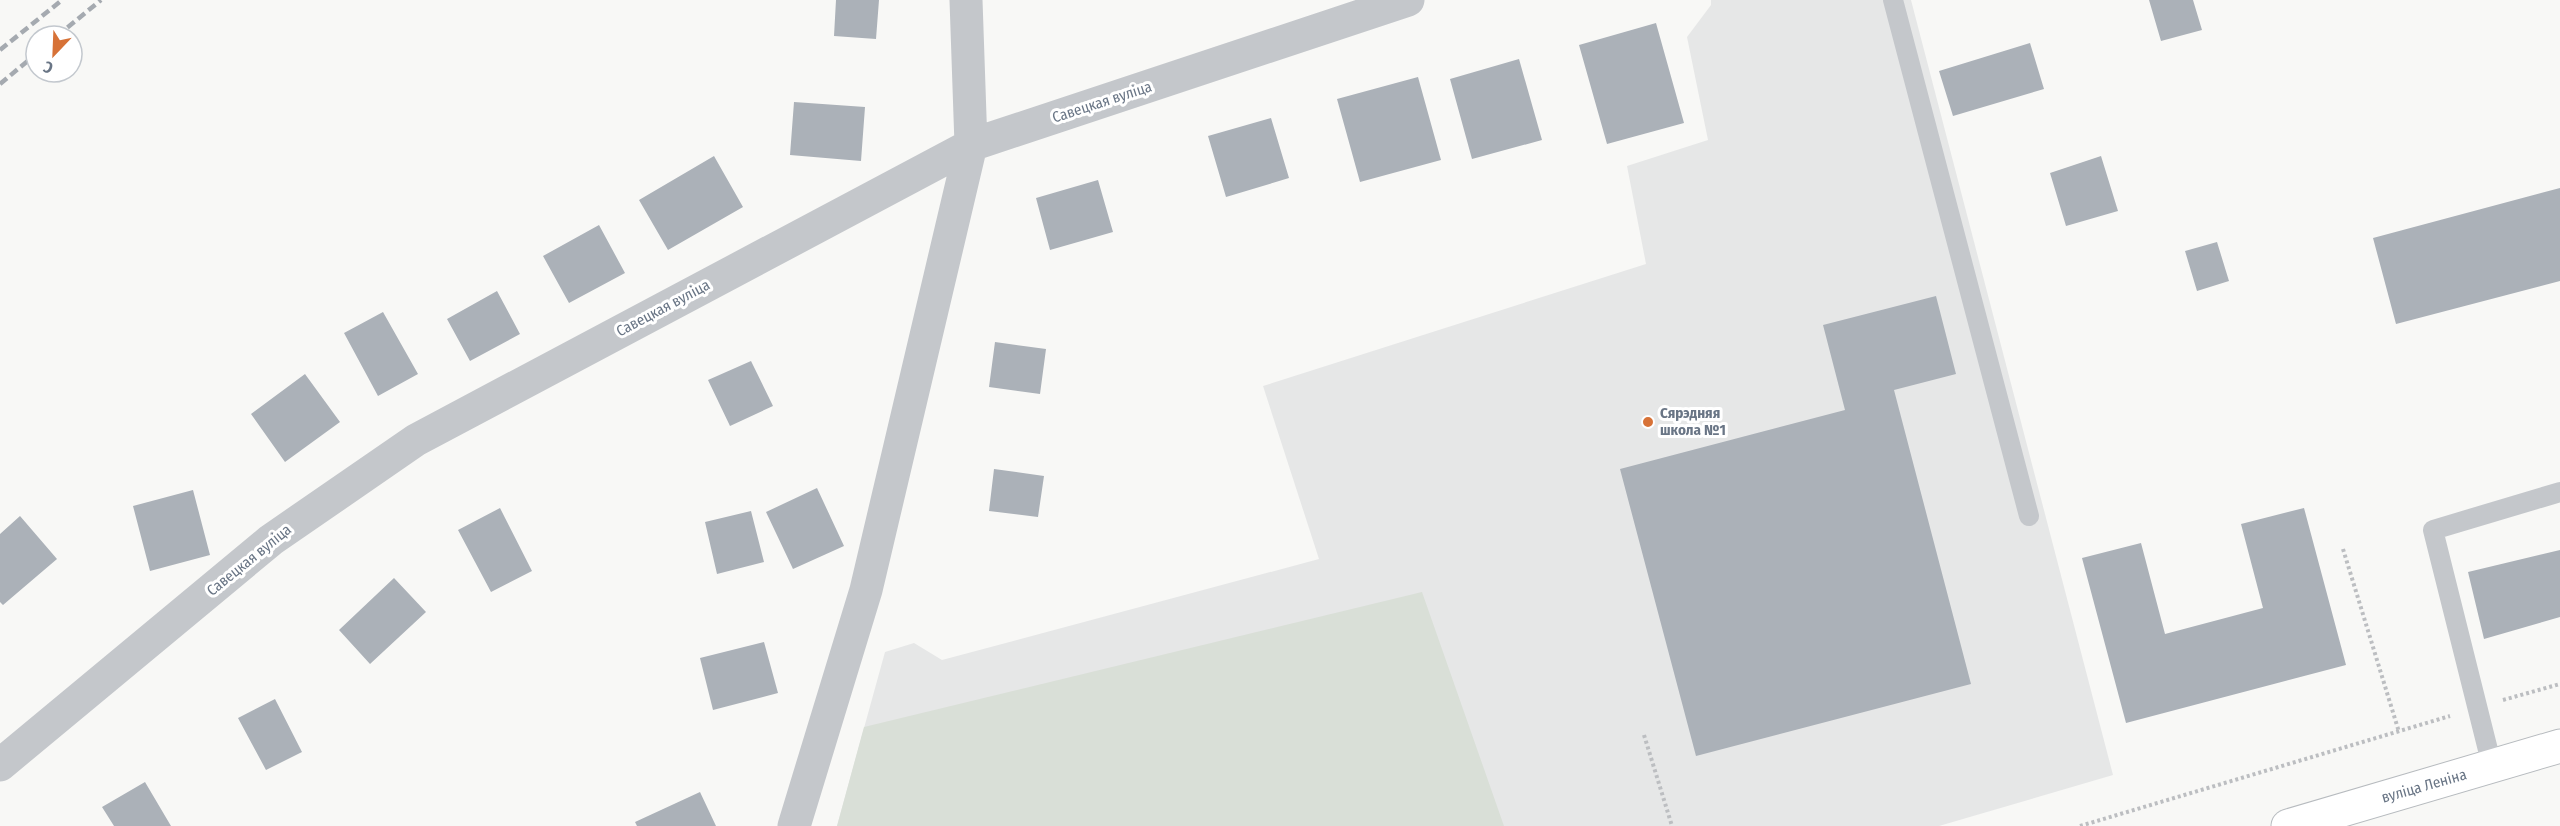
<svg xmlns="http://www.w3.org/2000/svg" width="2560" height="826" viewBox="0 0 2560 826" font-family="'Fira Sans Condensed',sans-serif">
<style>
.built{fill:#e6e7e7}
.green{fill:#d9dfd7}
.building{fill:#abb1b8}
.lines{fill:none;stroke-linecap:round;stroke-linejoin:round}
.primary-casing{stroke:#b7bbbf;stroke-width:35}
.path{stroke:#bcbec1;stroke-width:4;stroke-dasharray:3 3;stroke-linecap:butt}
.service{stroke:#c4c7cb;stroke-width:20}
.minor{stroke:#c4c7cb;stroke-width:33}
.primary{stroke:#fff;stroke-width:33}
.rail{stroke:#a5aab0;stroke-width:4.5;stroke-dasharray:9 4.5;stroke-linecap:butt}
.poi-dot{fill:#d77237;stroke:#fff;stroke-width:2}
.labels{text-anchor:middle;stroke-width:6;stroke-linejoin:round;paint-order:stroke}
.street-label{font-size:15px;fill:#697585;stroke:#fff}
.poi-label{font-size:15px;font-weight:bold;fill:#697585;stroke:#fff;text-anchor:start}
</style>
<rect width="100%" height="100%" fill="#f8f8f6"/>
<!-- built -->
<path class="built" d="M1711 0H1911L2113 775 1939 826H837L885 652 914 643 942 660 1319 559 1263 386 1646 264 1627 166 1708 140 1687 37 1711 5Z"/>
<!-- green -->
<path class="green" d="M1422 592 1504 826H837L864 727Z"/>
<!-- building -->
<path class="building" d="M836 0H879L876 39 834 36Z
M2149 0H2193L2202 30 2161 41Z
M1656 23 1684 123 1607 144 1579 45Z
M2030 43 2044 89 1953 116 1939 71Z
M1519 59 1542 140 1472 159 1450 79Z
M1418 77 1441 160 1360 182 1337 99Z
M794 102 865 107 861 161 790 155Z
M1271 118 1289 178 1226 197 1208 136Z
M714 156 743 207 668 250 639 200Z
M2101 156 2118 211 2066 226 2050 173Z
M1098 180 1113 232 1050 250 1036 198Z
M2560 188V281L2396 324 2373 238Z
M599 225 625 273 569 303 543 256Z
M2217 242 2229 281 2197 291 2185 251Z
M497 291 520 334 470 361 447 319Z
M1936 296 1956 374 1894 390 1971 684 1696 756 1620 469 1845 410 1823 325Z
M383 312 418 374 378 396 344 333Z
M995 342 1046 349 1040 394 989 387Z
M751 361 773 406 730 426 708 380Z
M305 374 340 422 285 462 251 414Z
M994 469 1044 476 1038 517 989 511Z
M817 488 844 546 793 569 766 512Z
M193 490 210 555 150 571 133 506Z
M500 508 532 571 491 592 458 530Z
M2304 508 2346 665 2126 723 2082 558 2141 543 2165 634 2263 608 2241 524Z
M751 511 764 562 717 574 705 522Z
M20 516 57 559 3 605 0 602V534Z
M2560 550V617L2484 639 2468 572Z
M394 578 426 612 370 664 339 630Z
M764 642 778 693 713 710 700 658Z
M275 699 302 752 266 770 238 718Z
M145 782 171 826H114L102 807Z
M700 792 716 826H637L635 822Z"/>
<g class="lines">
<defs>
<path id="primary" d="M2288 826 2560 746"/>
</defs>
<!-- primary casing -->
<use href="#primary" class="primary-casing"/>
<!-- path -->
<path class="path" d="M2343 549 2399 732
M2503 700 2560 684
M1644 735 1672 826
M2080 826 2450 716"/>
<!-- service -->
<path class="service" d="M1893 0 2029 516
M2492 766 2433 530 2560 492"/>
<!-- minor -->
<path class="minor" d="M0 765 271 540 416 440 971 145 1408 0
M794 826 866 590 971 145 966 0"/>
<!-- primary -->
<use href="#primary" class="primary"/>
<!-- rail -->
<path class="rail" d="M57 36 101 0
M0 50 62 0
M0 84 36 54"/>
</g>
<!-- markers -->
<circle class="poi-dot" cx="1648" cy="422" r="6"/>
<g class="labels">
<!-- street labels -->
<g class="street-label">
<text transform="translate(1102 102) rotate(-18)" y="5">Савецкая вуліца</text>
<text transform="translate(663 308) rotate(-28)" y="5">Савецкая вуліца</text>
<text transform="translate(249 560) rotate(-39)" y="5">Савецкая вуліца</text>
<text transform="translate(2424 786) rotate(-16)" y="5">вуліца Леніна</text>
</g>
<!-- poi labels -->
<g class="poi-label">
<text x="1660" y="418">Сярэдняя<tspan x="1660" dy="17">школа №1</tspan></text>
</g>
</g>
<!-- north arrow -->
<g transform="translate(54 54) rotate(203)"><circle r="28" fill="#ffffff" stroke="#c3c8ce" stroke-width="1.5"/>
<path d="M0-4.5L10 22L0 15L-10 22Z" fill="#d77237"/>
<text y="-9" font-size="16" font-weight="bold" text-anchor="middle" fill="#697585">С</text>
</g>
</svg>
